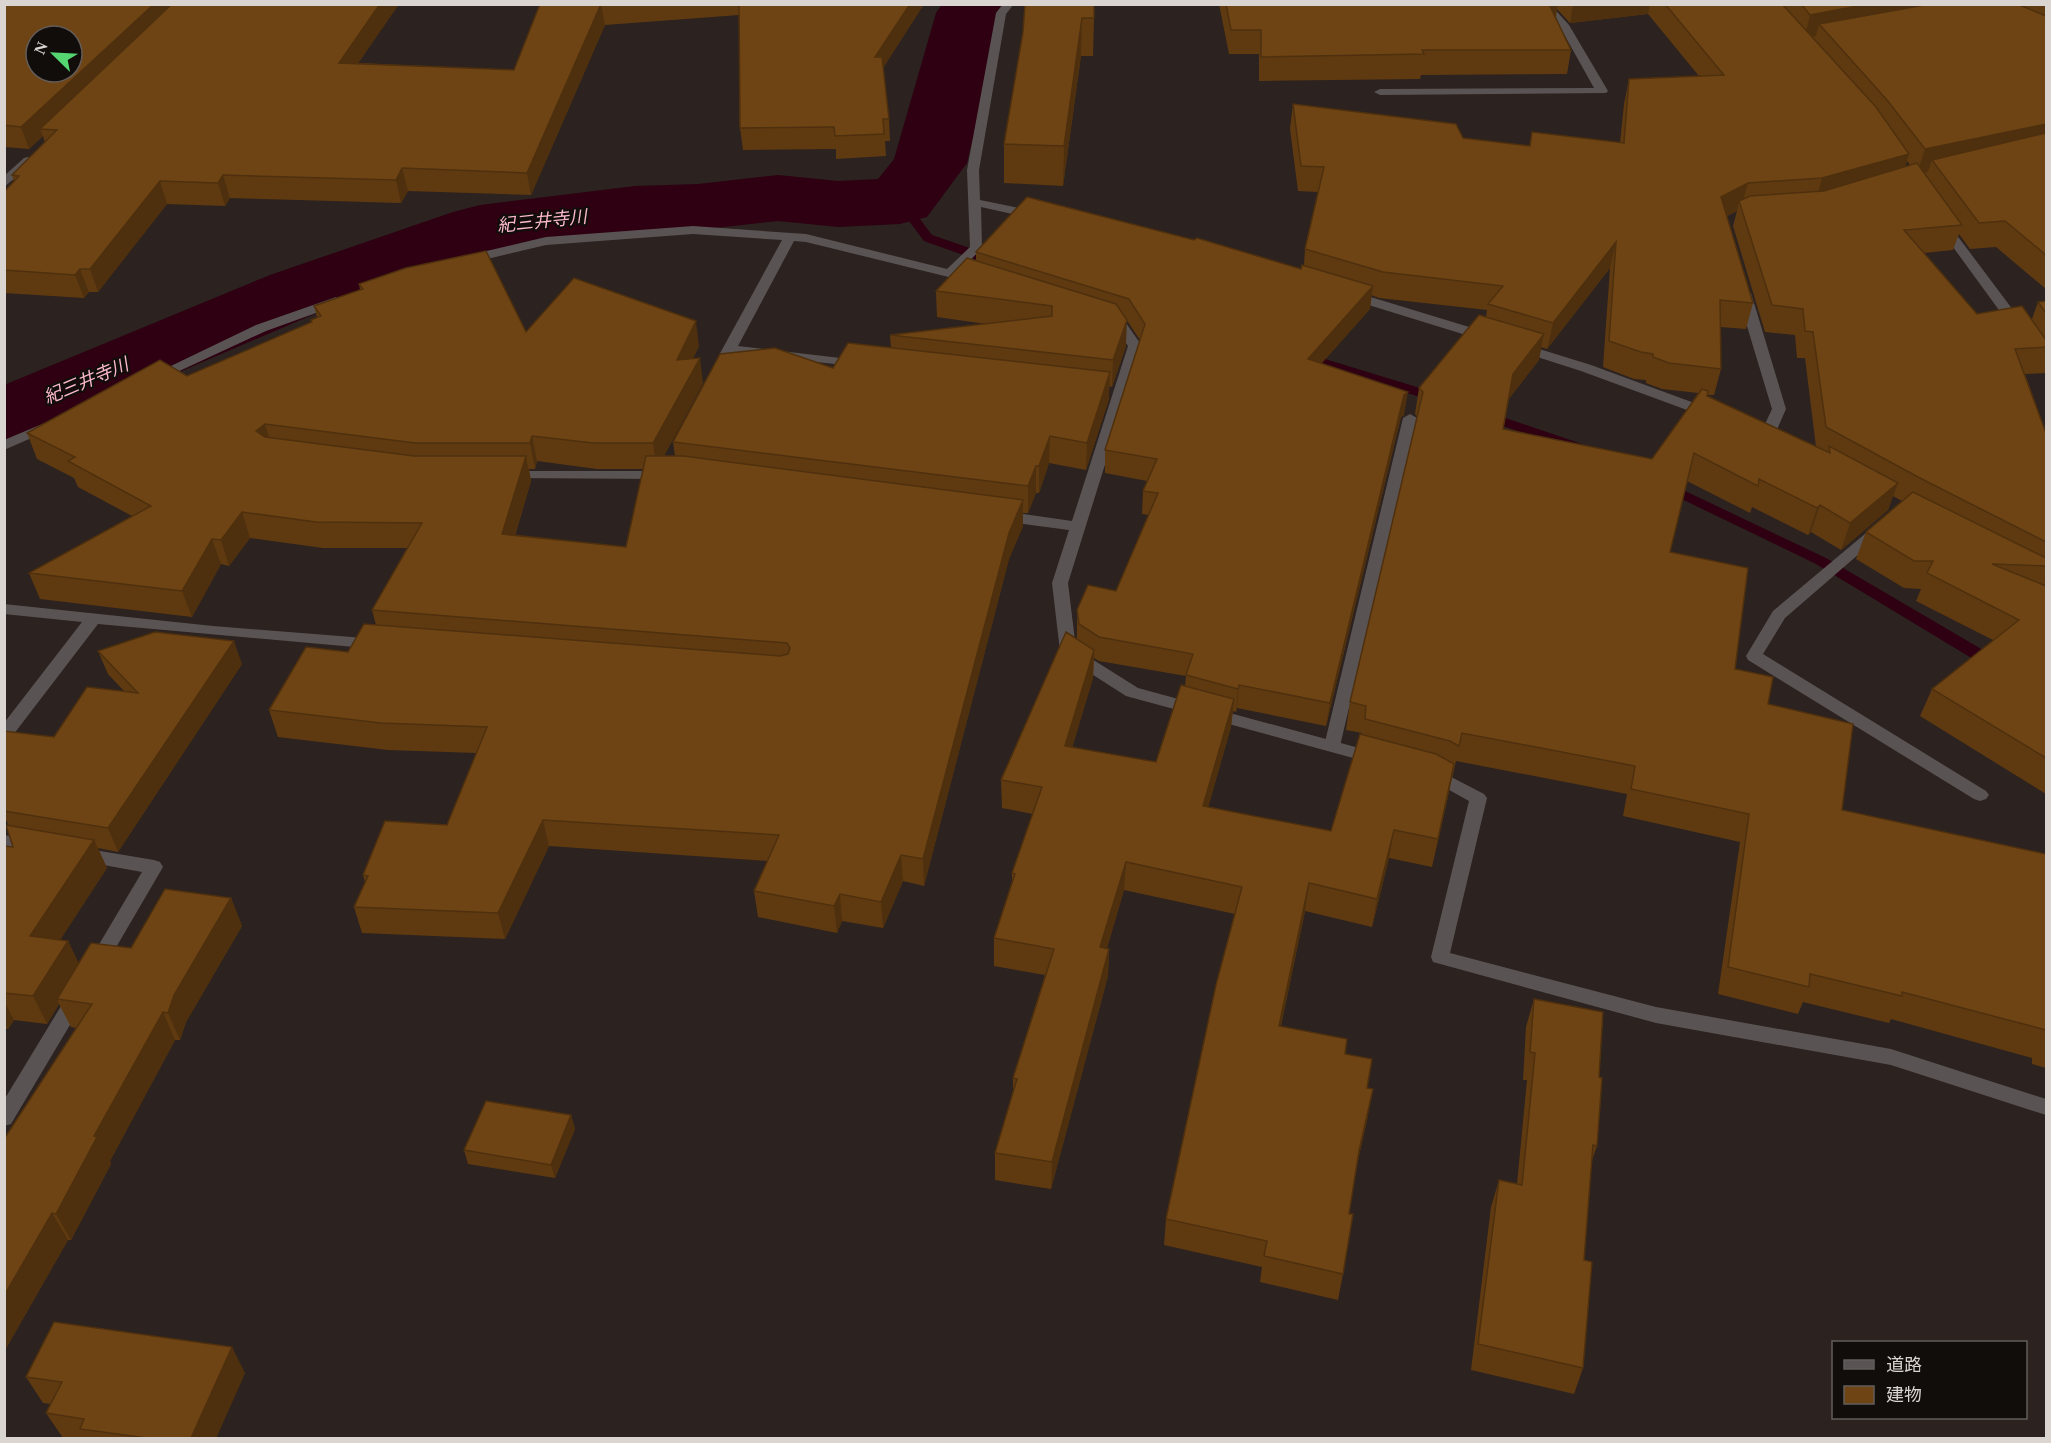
<svg xmlns="http://www.w3.org/2000/svg" width="2051" height="1443" viewBox="0 0 2051 1443" font-family="'Times New Roman','Noto Sans JP',serif">
<style>
.lines{fill:none;stroke-linecap:round;stroke-linejoin:round}
.stream{fill:#2e0012;fill-rule:evenodd}
.river{fill:#2e0012;fill-rule:evenodd}
.service{fill:#595453;fill-rule:evenodd}
.minor{fill:#595453;fill-rule:evenodd}
.wall{fill:#5f3a11;fill-rule:evenodd}
.shaded-wall{fill:#4e300e}
.building{fill:#6f4414;stroke:#4e300e;stroke-width:1.5;fill-rule:evenodd}
.labels{text-anchor:middle;stroke-width:4.5;stroke-linejoin:round;paint-order:stroke}
.far-water-label{font-size:18px;font-style:italic;fill:#fdb9cc;stroke:#110d0b}
</style>
<rect width="100%" height="100%" fill="#2c221f"/>
<g class="lines">
<!-- stream -->
<path class="stream" d="M900 197 904 198 932 235 990 255 991 258 985 262 980 261 924 241 894 201Z
M1302 352 1443 395 1445 398 1438 402 1433 401 1297 359 1295 356 1297 353Z
M1485 411 1582 444 1584 447 1582 450H1572L1480 418 1478 415 1480 412Z
M1664 481 1826 558 2000 660 2002 664 2000 668H1988L1816 564 1659 488 1657 485Z"/>
<!-- river -->
<path class="river" d="M942 4H1009L1002 14 967 163 927 217 900 224 838 227 778 221 698 230 635 232 493 250 326 309 35 434 4 442V385L270 275 453 212 480 205 635 186 698 184 778 175 838 181 878 179 894 159 936 13Z"/>
<!-- service -->
<path class="service" d="M1538 4H1550L1569 25 1608 91 1606 93 1380 95 1374 92 1380 89 1594 88 1560 27Z
M1410 414 1417 418 1340 746 1338 750H1326L1324 746 1403 418Z"/>
<!-- minor -->
<path class="minor" d="M1003 4H1014L1006 14 979 170 980 200 1039 212 1041 215 1039 218 1035 219 981 207 982 248 959 272 978 276 979 279 978 282 973 283 806 242 794 241 738 346 857 360 864 364 862 367 734 353 730 360 725 361 718 357 782 240 693 234 546 245 466 264 460 260 461 257 546 237 693 226 806 234 947 269 970 247 967 170 996 13Z
M28 157 32 158V164L4 187V176L24 158Z
M1943 221 1947 222 2022 322 2024 325 2022 328H2012L1937 225Z
M1744 289 1751 293 1786 409 1775 434 1783 440 1776 444 1760 435 1772 409 1737 293Z
M1351 291 1492 334 1494 337 1487 341 1482 340 1346 298 1344 295 1346 292Z
M336 297 343 301 341 304 266 331 160 380 155 381 148 377 256 325Z
M1109 318 1126 323 1142 346 1068 583 1076 649 1138 688 1381 754 1383 758 1381 762 1375 764 1126 696 1062 655 1060 651 1052 583 1069 530 1002 521 995 516 1002 511 1072 521 1128 346 1116 329 1102 322Z
M1520 343 1591 365 1716 411 1718 414 1716 417H1706L1581 371 1515 350 1513 347 1515 344Z
M47 422 54 426 52 429 4 450V440Z
M509 471H663L670 475 663 479 504 478 502 475Z
M1877 526 1882 528 1884 531 1882 534 1785 618 1763 654 1986 791 1989 795 1986 799 1980 801 1974 799 1748 660 1746 656 1773 611 1872 528Z
M4 604 213 626 377 639 383 640 385 644 383 648 377 649 98 624 10 739 4 741V723L82 622 4 614Z
M1432 767 1484 794 1487 798 1450 953 1656 1007 1891 1049 2046 1099V1115L1891 1065 1656 1023 1433 962 1431 957 1469 801 1426 777 1424 773 1426 769Z
M4 835 39 841 42 846 39 851 33 852 4 848Z
M82 848 154 860 160 862 163 867 104 968 97 970 90 968 88 963 142 872 76 860 73 855 76 850Z
M76 991 83 993 85 998 83 1003 11 1124 4 1126V1100L69 993Z"/>
</g>
<!-- wall -->
<path class="wall" d="M4 4H399L358 63 514 70 540 4H924L883 68 889 119 890 141H885L886 156 836 159V149L743 150 740 128 739 15 605 25 531 195 408 191 401 203 230 198 225 206 167 204 98 292H89L84 298 4 293V192L14 182 12 175 45 143 43 136 29 149 4 147Z
M1025 4 1094 18 1093 56H1081L1063 186 1004 183V144L1023 32Z
M1219 4H2046V289L1996 247 1970 249 1959 234 1953 250 1924 253 1977 314 2032 319 2038 302 2046 301V373L2025 374 2046 433V794L1920 716 1932 689 1993 640 1916 601 1921 589 1904 588 1856 559 1866 532 1902 501 1893 496 1888 510 1841 550 1811 532 1808 535 1752 507 1750 513 1687 481 1670 552 1735 669 1768 704 1842 810 2046 854V1068L2032 1064V1058L1891 1019 1889 1023 1803 1002 1798 1014 1718 994 1740 842 1623 816 1627 794 1456 761 1432 867 1389 858 1372 927 1305 911 1281 1026 1345 1054 1367 1088 1368 1116 1357 1165 1349 1214 1343 1274 1338 1300 1260 1282 1262 1267 1164 1245 1166 1219 1235 914 1124 890 1107 948 1109 949 1108 976 1051 1189 995 1180V1153L1013 1093V1078L1045 975 994 966V938L1012 881V873L1033 814 1002 808 1001 780 1077 639V610L1116 591 1149 515 1142 514 1143 491 1147 481 1105 473V450L1140 340 1128 322 1126 321V346L1112 387 1109 386V399L1086 470 1049 463 1039 493H1036L1028 513H1023V526L1009 559 924 886 903 881 883 928 842 921 837 933 758 917 754 891 768 861 549 846 505 939 362 933 354 907 365 882 363 875 447 825 477 753 388 750 278 737 269 710 348 652 376 625 372 610 407 548H323L250 538 229 566 221 564 192 617 40 599 29 573 132 516 78 487 74 478 37 459 27 433 187 376 311 322V320L317 317 314 306 360 290 359 284 526 332 699 346 693 358 703 383 664 456H675L673 442 833 368 891 348 890 335 986 324 937 317 936 291 976 261V252L1301 269 1304 266 1305 249 1318 192 1298 191 1290 129 1293 104 1463 138 1530 146 1620 143 1624 104 1629 79 1699 76 1648 14 1570 23 1557 9 1556 18 1571 50 1567 74 1421 75 1420 79 1259 81V54H1229ZM1907 161 1910 165 1905 167ZM1737 211 1733 226 1765 332 1795 335 1797 358H1805L1816 447 1707 396 1708 395H1714L1721 369 1720 327 1746 329 1753 303 1727 216ZM1610 268 1603 367 1634 379 1646 380V383L1662 389 1698 393 1652 459 1503 429 1508 400 1539 360 1541 347 1547 349ZM1371 295 1379 298 1487 310 1486 317 1419 388 1415 414 1418 417 1350 702 1346 730 1362 733V734L1331 831 1208 807 1231 727 1233 711 1236 712 1237 708 1326 726 1401 417 1404 415 1321 364 1370 309ZM537 461 597 469H644L626 547 515 536 531 481 529 469H535ZM1094 658 1099 661 1186 676 1185 686 1156 762 1072 748 1093 678Z
M98 651 242 664 118 852 98 848 107 868 60 940 68 941 79 964 131 948 231 898 242 926 186 1022 180 1040H175L110 1161 111 1164 71 1240H68L4 1352 76 1028 71 1027 59 1004 47 1024 14 1020 8 1029 4 1028V846L13 847 9 826 4 816V731L54 737 124 691 108 674Z
M1534 999 1599 1077 1597 1146 1591 1163 1584 1260 1583 1368 1574 1394 1471 1370 1491 1207 1499 1180 1517 1184 1527 1080H1523L1526 1027Z
M571 1115 575 1129 555 1178 468 1164 464 1150Z
M245 1373 216 1438H63L46 1413 51 1404 43 1403 26 1377Z"/>
<!-- shaded-wall -->
<path class="shaded-wall" d="M154 4H183L40 129 43 136 29 149 21 127Z
M380 4H399L344 84 339 63Z
M601 4 605 25 531 195 527 173Z
M910 4H924L876 79 875 57Z
M1548 4H1558L1554 24Z
M1573 4H1650L1648 14 1570 23Z
M1868 4H1983L1819 24 1816 36 1804 39 1810 15Z
M1082 18 1081 56 1063 186 1064 146Z
M2046 124V146L1932 160 1928 172 1917 174 1925 149Z
M1909 154 1901 179 1815 204 1822 178Z
M402 168 408 191 401 203 396 180Z
M223 175 230 198 225 206 218 183Z
M160 181 167 204 98 292 90 269Z
M1748 183 1741 207 1739 201 1737 211 1715 222 1721 197Z
M1616 242 1610 268 1547 349 1553 323Z
M80 269 89 292 84 298 75 275Z
M1373 286 1370 309 1305 382 1308 359Z
M1127 320 1126 346 1112 387 1113 360Z
M696 321 699 346 680 385 677 360Z
M1544 334 1539 360 1507 401 1513 374Z
M700 358 703 383 657 469 653 443Z
M1110 372 1109 399 1086 470 1087 443Z
M1408 392 1404 415 1401 417 1326 726 1330 703 1404 395Z
M265 424 273 450 256 431Z
M532 436 537 461 535 469 530 443Z
M1050 436 1049 463 1039 493V466Z
M526 456 531 481 507 560 502 534Z
M1036 466V493L1028 513V486Z
M1898 483 1888 510 1841 550 1850 523Z
M1023 500V526L1009 559 924 886 923 859 1009 533Z
M1820 505 1811 532 1808 535 1817 508Z
M242 512 250 538 229 566 221 540Z
M212 539 221 564 192 617 182 591Z
M234 641 242 664 118 852 108 828Z
M1094 650 1093 678 1064 774 1065 746Z
M1239 685 1237 708 1236 712 1238 689Z
M1234 699 1231 727 1201 833 1203 806Z
M1454 764 1449 792 1432 867 1438 839Z
M543 820 549 846 505 939 498 913Z
M1394 830 1389 858 1372 927 1377 899Z
M94 840 107 868 44 964 30 936Z
M901 855 903 881 883 928 881 902Z
M1126 862 1124 890 1099 975 1100 947Z
M1309 883 1305 911 1275 1053 1279 1026Z
M840 894 842 921 837 933 834 906Z
M231 898 242 926 186 1022 180 1040 168 1013 174 995Z
M68 941 81 968 57 999 59 1004 47 1024 33 996Z
M1109 949 1108 976 1051 1189 1052 1162Z
M4 1001 14 1020 8 1029 4 1022Z
M163 1012 175 1040 110 1161 111 1164 71 1240 56 1214 94 1136Z
M1373 1089 1368 1116 1354 1178 1359 1151Z
M571 1115 575 1129 555 1178 551 1165Z
M52 1213 68 1240 4 1352V1296Z
M232 1347 245 1373 216 1438H191Z"/>
<!-- building -->
<path class="building" d="M4 4H154L21 127 4 125ZM36 36H72V72H36Z
M172 4H380L339 63 514 70 540 4H601L527 173 402 168 396 180 223 175 218 183 160 181 90 269H80L75 275 4 270V192L19 176 12 175 57 130 40 129Z
M739 4H910L875 57H882L889 119H883L884 134 835 136 834 127 740 128Z
M1025 4H1094V18H1082L1064 146 1004 144 1023 32Z
M1226 4H1549L1571 50H1422L1424 54 1261 57V30H1231Z
M1665 4H1782L1876 107 1909 154 1822 178 1748 183 1721 197 1753 303 1720 300 1721 369 1669 363 1653 357V354L1641 352 1609 341 1616 242 1553 323 1488 304 1503 286 1383 272 1305 249 1324 167 1301 166 1293 104 1456 124 1463 138 1530 146 1532 132 1624 143 1629 79 1724 75Z
M1801 4H1868L1810 15Z
M1930 4H2017L2046 16V124L1925 149 1887 100 1819 24Z
M2046 133V255L2005 221 1979 223 1932 160Z
M1917 163 1962 225 1904 230 1977 314 2022 306 2046 340V347L2015 349 2046 433V542L1918 477 1826 427 1813 332 1805 331 1803 309 1772 305 1739 201 1750 196 1824 191Z
M1027 197 1194 240 1197 238 1301 269 1302 265 1373 286 1308 359 1408 392 1404 395 1330 703 1239 685 1238 689 1186 675 1193 654 1099 637 1079 624 1077 610 1088 585 1116 591 1158 493 1143 491 1157 459 1105 450 1145 324 1129 299 976 252Z
M486 251 526 332 574 278 696 321 677 360 700 358 653 443H593L532 436 530 443H415L265 424 256 431 265 437 414 456H526L502 534 626 547 646 456H683L1023 500 1009 533 923 859 901 855 881 902 840 894 834 906 754 891 779 835 543 820 498 913 354 907 368 876 363 875 385 821 447 825 487 727 381 723 269 710 306 647 348 652 364 624 780 656 788 654 790 648 787 643 372 610 422 523 316 522 242 512 221 540 212 539 182 591 29 573 151 506 68 461 75 457 27 433 160 360 187 376 312 322 311 320 321 316 314 306 363 289 359 284 406 268Z
M967 258 1116 304 1127 320 1113 360 890 335 1052 316V306L936 291Z
M2046 301V313L2038 302Z
M1479 315 1544 334 1513 374 1503 429 1652 459 1702 389 1708 391 1707 396 1830 453 1829 446 1898 483 1850 523 1820 505 1817 508 1759 479 1758 486 1694 453 1670 552 1748 568 1735 669 1773 677 1768 704 1853 724 1842 810 2046 854V1030L1902 992V996L1810 974 1809 987 1728 967 1749 814 1631 789 1635 766 1462 733 1459 746 1450 741 1365 719 1366 706 1350 702 1423 392 1419 388Z
M848 343 1110 372 1087 443 1050 436 1039 466H1036L1028 486 673 442 720 354 775 348 833 368Z
M1913 492 2046 558V566L1992 564 2046 586V758L1932 689 2019 620 1927 573 1933 561H1914L1866 532Z
M155 632 234 641 108 828 4 811V731L54 737 87 687 138 693 98 651Z
M1066 632 1094 650 1065 746 1156 762 1181 685 1234 699 1203 806 1331 831 1360 734 1436 754 1454 764 1438 839 1394 830 1377 899 1309 883 1279 1026 1347 1039 1345 1054 1372 1059 1367 1088 1373 1089 1359 1151 1349 1214H1353L1343 1274 1264 1256 1267 1241 1166 1219 1216 985 1242 887 1126 862 1100 947 1109 949 1052 1162 995 1153 1017 1079 1013 1078 1054 949 994 938 1015 874 1012 873 1042 787 1001 780Z
M6 825 94 840 30 936 68 941 33 996 4 993V846L13 847Z
M165 889 231 898 174 995 168 1013 163 1012 94 1136 97 1137 56 1214 52 1213 4 1296V1139L92 1004 57 999 91 943 131 948Z
M1534 999 1603 1012 1599 1077 1602 1078 1597 1146 1593 1145 1584 1260 1592 1262 1583 1368 1478 1344 1499 1180 1522 1185 1535 1053 1530 1052Z
M486 1101 571 1115 551 1165 464 1150Z
M54 1322 232 1347 191 1438H147L80 1429 84 1419 46 1413 62 1382 26 1377Z"/>
<g class="labels">
<!-- far-water labels -->
<g class="far-water-label">
<text transform="translate(542 221) rotate(-6)" y="6">紀三井寺川</text>
<text transform="translate(86 381) rotate(-23)" y="6">紀三井寺川</text>
</g>
</g>
<!-- border -->
<rect width="2051" height="1443" fill="none" stroke="#dbd5d2" stroke-width="12"/>
<!-- legend -->
<rect x="1832" y="1341" width="195" height="78" fill="#110d0b" stroke="#625d5b" stroke-width="1.5"/>
<rect x="1844" y="1360" width="30" height="9" fill="#595453" stroke="#625d5b" stroke-width="1.5"/>
<text x="1886" y="1371" font-size="18" fill="#dbd5d2">道路</text>
<rect x="1844" y="1386" width="30" height="18" fill="#6f4414" stroke="#625d5b" stroke-width="1.5"/>
<text x="1886" y="1401" font-size="18" fill="#dbd5d2">建物</text>
<!-- north arrow -->
<g transform="translate(54 54) rotate(294)"><circle r="28" fill="#110d0b" stroke="#625d5b" stroke-width="1.5"/>
<path d="M0-4.5L10 22L0 15L-10 22Z" fill="#55d671"/>
<text y="-9" font-size="16" font-weight="bold" text-anchor="middle" fill="#dbd5d2">N</text>
</g>
</svg>
